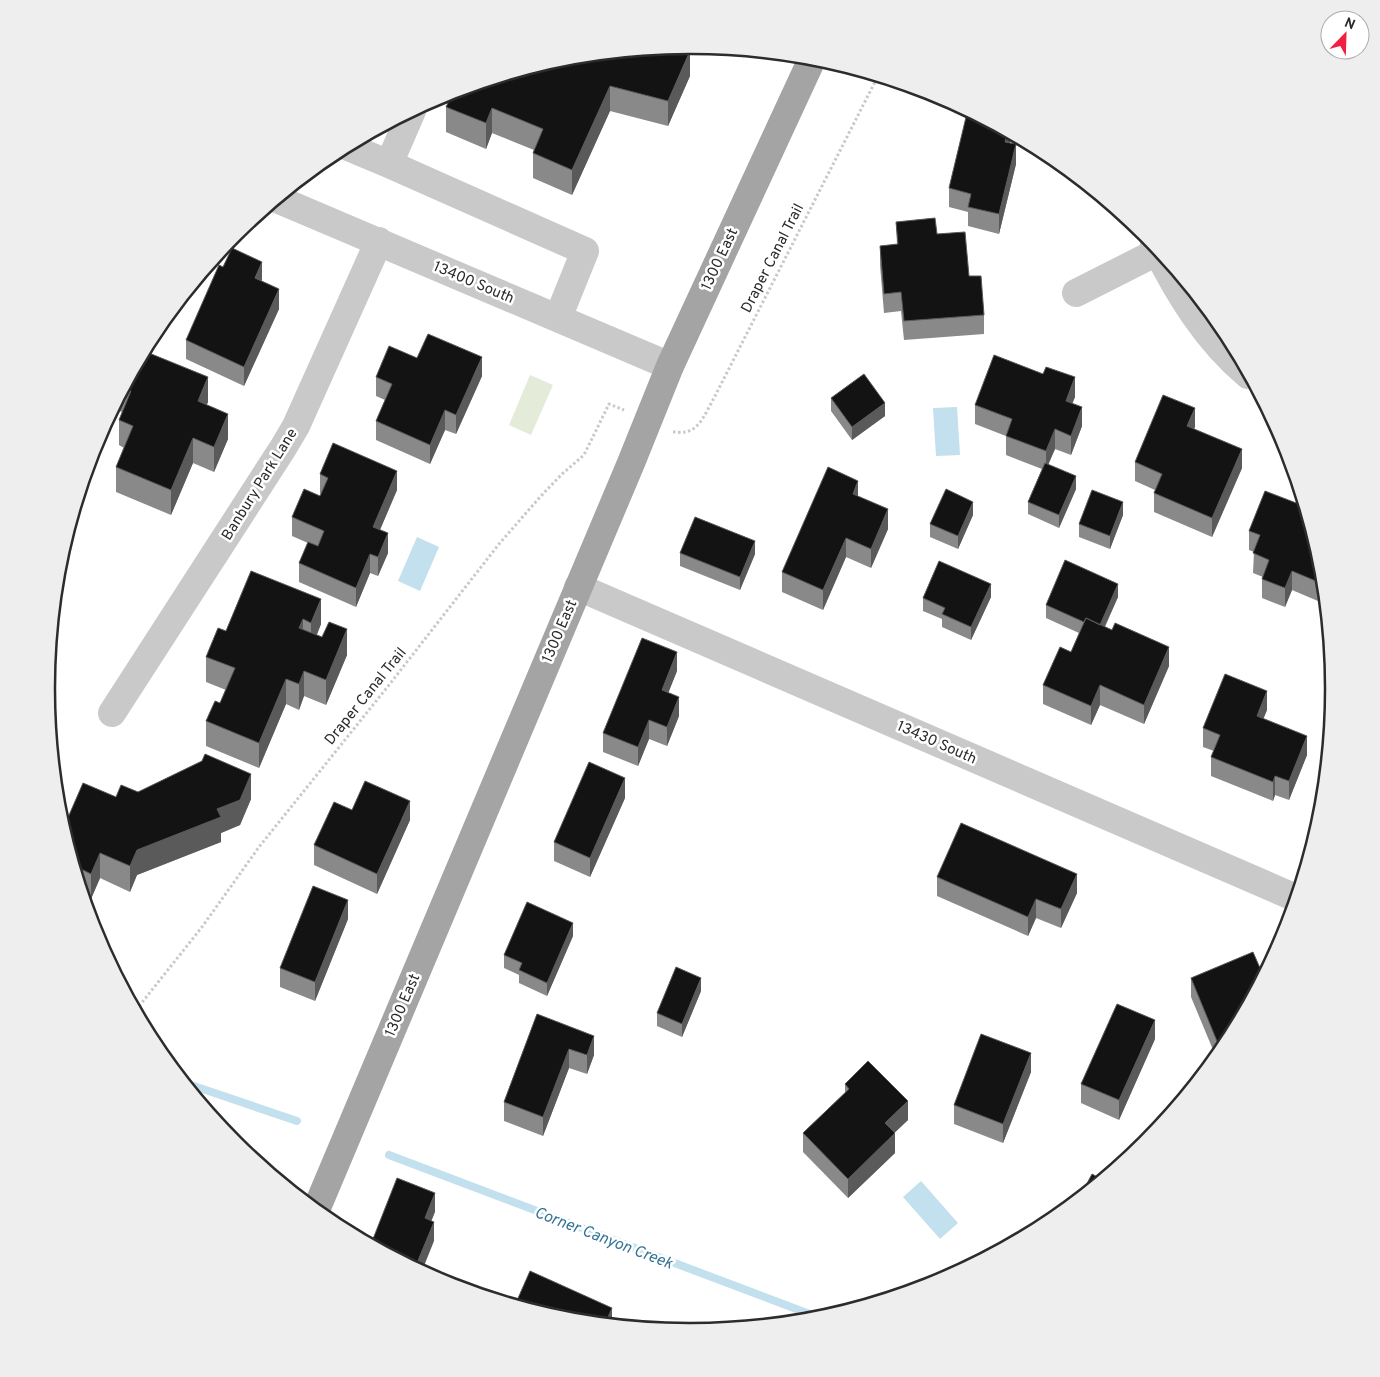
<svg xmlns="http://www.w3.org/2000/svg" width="1380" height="1377" viewBox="0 0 1380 1377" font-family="Overpass,sans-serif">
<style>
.green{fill:#e4ebd8}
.water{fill:#c2e0ed}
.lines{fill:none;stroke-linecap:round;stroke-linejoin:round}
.stream{stroke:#c2e0ed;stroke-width:8}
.path{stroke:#c9c9c9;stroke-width:3;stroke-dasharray:2.5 2.5;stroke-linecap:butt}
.minor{stroke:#c9c9c9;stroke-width:28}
.major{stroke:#a4a4a4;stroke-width:28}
.wall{fill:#898989}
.shaded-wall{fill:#5a5a5a}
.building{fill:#131313;stroke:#5a5a5a}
.labels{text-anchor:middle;stroke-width:5;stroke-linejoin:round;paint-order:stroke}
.street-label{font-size:15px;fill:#2c2c2c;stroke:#fff}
.water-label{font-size:16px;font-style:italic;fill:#357693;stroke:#fff}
.rim{fill:none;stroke:#2c2c2c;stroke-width:2.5}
</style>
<rect width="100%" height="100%" fill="#fff"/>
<!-- green -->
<path class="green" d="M530 375 553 385 531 435 509 425Z"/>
<!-- water -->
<path class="water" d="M957 407 960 455 936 456 933 408Z
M417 537 439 547 420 591 398 581Z
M921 1181 958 1223 940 1239 903 1197Z"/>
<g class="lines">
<!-- stream -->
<path class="stream" d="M185 1083 297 1121
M389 1155 820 1318"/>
<!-- path -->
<path class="path" d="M673 432C677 432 682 433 685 432 700 430 707 410 714 398L878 76
M136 1010 202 927 259 847 389 685 499 544 540 497 562 474 584 455 609 404 624 410"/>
<!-- minor -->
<path class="minor" d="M346 146 389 164 585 251 558 318
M389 164 412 111
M277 199 670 366
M1154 245C1178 293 1206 340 1248 375
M1076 293 1159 251
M578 587 1296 898
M112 713 283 448 296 426 379 241"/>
<!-- major -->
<path class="major" d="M316 1210 631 463 670 366 813 57"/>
</g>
<!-- wall -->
<path class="wall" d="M690 76 668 126 610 111 572 195 533 178V153L534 150 492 133 486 149 446 132V107L454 91Z
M1010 133V143L1016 164 999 234 968 226V212L949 207V188Z
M896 222 937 234 969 276 984 315V334L904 340 901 311 884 313 880 265V246L897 245Z
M262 281 279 309 244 386 186 359V340Z
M144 351 208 402 206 405 228 439 214 472 193 463 171 515 116 492V467L124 448 119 445V420L122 412 113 409Z
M417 358 482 376 456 434 445 430 430 464 376 440V421L385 400 376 396V377Z
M1075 397 1072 403 1082 426 1071 455 1055 449 1048 464 1076 489 1059 528 1028 514V502L1042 469 1006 455V436L975 424V405Z
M831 398 885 416 852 440 831 411Z
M1195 427 1194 429 1242 468 1212 537 1154 512V493L1155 490 1135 481V462Z
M320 474 397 490 380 530 388 553 378 576 370 573 356 607 299 582V563L308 543 292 536V517L320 496 321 494 320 493Z
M1265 491 1321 563 1325 604 1292 590 1285 607 1262 598V579L1263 577 1253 573 1254 552 1249 550V531Z
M858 496 888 529 871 568 846 557 823 610 782 592V572Z
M973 515 958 549 930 537V524Z
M1123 515 1110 549 1079 537V524Z
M680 553 755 554 740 590 680 566Z
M251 571 321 624 317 635 347 655 326 705 304 696 299 710 286 704 259 768 206 746V721L220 703 226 690 206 682V657L226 631Z
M991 597 971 640 942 627V619L923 611V598Z
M1118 597 1105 627 1169 666 1144 724 1100 705 1091 725 1043 704V685L1071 652 1079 633 1046 618V605Z
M677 671 668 692 679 716 667 746 649 739 638 766 603 752V733Z
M1267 710 1263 718 1307 755 1289 800 1275 795 1273 801 1211 776V757L1214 751 1203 747V728Z
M138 792 251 799 240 825 221 833V842L137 875 130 892 100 878 91 899 84 895 63 829Z
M625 798 590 877 554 861V842Z
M352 810 410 820 377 894 314 865V845Z
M937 877 1077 893 1061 928 1036 918 1028 936 937 896Z
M348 919 315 1001 280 987V968Z
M573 936 547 996 519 983V975L504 968V955Z
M1191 978 1225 1046 1216 1057 1191 997Z
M701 991 682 1037 657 1026V1013Z
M537 1014 594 1055 587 1074 569 1068 543 1136 504 1121V1102Z
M1155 1039 1119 1120 1081 1103V1084Z
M1031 1072 1003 1143 954 1124V1105Z
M845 1084 908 1120 894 1133 895 1153 848 1198 803 1152V1133L845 1093Z"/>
<!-- shaded-wall -->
<path class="shaded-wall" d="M690 51V76L668 126V101Z
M610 86V111L572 195V170Z
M492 108V133L486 149V123Z
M1008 132 1010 133V143L1005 142Z
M1016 144V164L999 234V214Z
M262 262V281L255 278Z
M279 289V309L244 386V367Z
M482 357V376L456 434V415Z
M208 377V402L198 427V401Z
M1075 377V397L1066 420V401Z
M885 403V416L852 440V427Z
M1082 407V426L1071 455V436Z
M1195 408V427L1187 445V426Z
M445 410V430L430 464V445Z
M228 414V439L214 472V447Z
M1055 429V449L1046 470V451Z
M193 438V463L171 515V490Z
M1242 449V468L1212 537V518Z
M397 471V490L373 546V527Z
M1076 476V489L1059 528V515Z
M858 481V500L853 494Z
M973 502V515L958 549V536Z
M1123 502V515L1110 549V536Z
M888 509V529L871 568V549Z
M388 533V553L378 576V557Z
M846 538V557L823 610V590Z
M755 541V554L740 590V577Z
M370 554V573L356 607V588Z
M1292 571V590L1285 607V588Z
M991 584V597L971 640V627Z
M1118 584V597L1098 641V628Z
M321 599V624L311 648V623Z
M303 619V644L299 628Z
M347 629V655L326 705V680Z
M1169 647V666L1144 724V705Z
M677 652V671L662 709V690Z
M304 671V696L299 710V684Z
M286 679V704L259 768V743Z
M1100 685V705L1091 725V706Z
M1267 691V710L1257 735V716Z
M679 697V716L667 746V727Z
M649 720V739L638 766V747Z
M1307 736V755L1289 800V781Z
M251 774V799L240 825 221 833V842L137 875 130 892V866L137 850 217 809Z
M1275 776V795L1273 801V782Z
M625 778V798L590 877V858Z
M410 801V820L377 894V874Z
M100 853V878L91 899V874Z
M1077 874V893L1061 928V909Z
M1036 899V918L1028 936V917Z
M348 900V919L315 1001V982Z
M573 923V936L547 996V983Z
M701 978V991L682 1037V1024Z
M1155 1020V1039L1119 1120V1100Z
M594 1036V1055L587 1074V1055Z
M569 1049V1068L543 1136V1117Z
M1031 1053V1072L1003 1143V1124Z
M908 1101V1120L885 1142V1123Z
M895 1133V1153L848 1198V1179Z
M435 1193V1212L425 1237V1218Z
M434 1222V1241L422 1271 415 1268Z
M612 1308V1324H605Z"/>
<!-- building -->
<path class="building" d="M682 46 690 51 668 101 610 86 572 170 533 153 543 129 492 108 486 123 446 107 454 91 565 57Z
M967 113 976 115 1008 132 1005 142 1016 144 999 214 968 207 971 194 949 188Z
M935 218 937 234 965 232 969 276H981L984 315 904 321 901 292 884 294 880 246 898 244 896 222Z
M232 248 262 262 255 278 279 289 244 367 186 340 219 265 223 267Z
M428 334 482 357 456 415 445 410 430 445 376 421 392 384 376 377 389 346 417 358Z
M144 351 208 377 198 401 228 414 214 447 193 438 171 490 116 467 133 426 119 420 131 391 124 388Z
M994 355 1043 374 1046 367 1075 377 1066 401 1082 407 1071 436 1055 429 1046 451 1006 436 1012 419 975 405Z
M864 374 885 403 852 427 831 398Z
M1163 395 1195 408 1187 426 1242 449 1212 518 1154 493 1162 474 1135 462Z
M333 443 397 471 373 527 388 533 378 557 370 554 356 588 299 563 308 542 318 546 324 531 292 517 304 489 320 496 328 478 320 474Z
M1045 463 1076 476 1059 515 1028 502Z
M828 467 858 481 853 494 888 509 871 549 846 538 823 590 782 572Z
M946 489 973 502 958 536 930 524Z
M1092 490 1123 502 1110 536 1079 524Z
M1265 491 1304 506 1321 563 1323 584 1292 571 1285 588 1262 579 1269 560 1253 553 1260 535 1249 531Z
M695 517 755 541 740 577 680 553Z
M1065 560 1118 584 1100 625 1086 618 1084 622 1046 605Z
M939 561 991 584 971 627 942 614 945 608 923 598Z
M251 571 321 599 311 623 303 619 299 628 322 637 329 622 347 629 326 680 304 671 299 684 286 679 259 743 206 721 215 701 220 703 235 668 206 657 218 628 226 631Z
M1086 618 1112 630 1115 623 1169 647 1144 705 1100 685 1091 706 1043 685 1060 647 1071 652Z
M642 638 677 652 662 690 679 697 667 727 649 720 638 747 603 733Z
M1225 674 1267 691 1257 716 1307 736 1289 781 1275 776 1273 782 1211 757 1220 735 1203 728Z
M205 754 251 774 240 800 217 809 221 817 137 850 130 866 100 853 91 874 75 866 63 829 83 783 116 797 121 785 138 792 202 761Z
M589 762 625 778 590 858 554 842Z
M365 781 410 801 377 874 314 845 334 802 352 810Z
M961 823 1077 874 1061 909 1036 899 1028 917 937 877Z
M313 886 348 900 315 982 280 968Z
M527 902 573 923 547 983 519 970 522 963 504 955Z
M1253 952 1263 975 1225 1046 1221 1051 1191 978Z
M676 967 701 978 682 1024 657 1013Z
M1117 1004 1155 1020 1119 1100 1081 1084Z
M537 1014 594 1036 587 1055 569 1049 543 1117 504 1102Z
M981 1034 1031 1053 1003 1124 954 1105Z
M868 1061 908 1101 885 1123 895 1133 848 1179 803 1133 849 1089 845 1084Z
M1092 1174 1101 1179 1080 1197Z
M397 1178 435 1193 425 1218 434 1222 415 1268 371 1244Z
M530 1271 612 1308 605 1324 564 1320 515 1305Z"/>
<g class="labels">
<!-- street labels -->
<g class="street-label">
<text transform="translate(772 258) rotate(-63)" y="5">Draper Canal Trail</text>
<text transform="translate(719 259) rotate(-65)" y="5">1300 East</text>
<text transform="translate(474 282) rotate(23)" y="5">13400 South</text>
<text transform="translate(259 484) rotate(-58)" y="5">Banbury Park Lane</text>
<text transform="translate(559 631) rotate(-67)" y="5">1300 East</text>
<text transform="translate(365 696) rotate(-51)" y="5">Draper Canal Trail</text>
<text transform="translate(937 742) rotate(24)" y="5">13430 South</text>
<text transform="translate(402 1005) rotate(-67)" y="5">1300 East</text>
</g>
<!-- water labels -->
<g class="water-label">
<text transform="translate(604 1237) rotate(21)" y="6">Corner Canyon Creek</text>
</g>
</g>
<!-- crop -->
<path d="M0 0H1380V1377H0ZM689 54H691A634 634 0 0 1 1325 688V689A634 634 0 0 1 691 1323H689A634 634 0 0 1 55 689V688A634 634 0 0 1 689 54Z" fill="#eee" fill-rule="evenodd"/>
<path class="rim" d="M689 54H691A634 634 0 0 1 1325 688V689A634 634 0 0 1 691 1323H689A634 634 0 0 1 55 689V688A634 634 0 0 1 689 54Z"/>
<!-- north arrow -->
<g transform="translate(1345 35) rotate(23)"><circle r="24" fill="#ffffff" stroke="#ababab"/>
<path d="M0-4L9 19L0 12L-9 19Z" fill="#f11f40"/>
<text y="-8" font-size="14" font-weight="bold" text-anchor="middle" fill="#2c2c2c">N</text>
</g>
</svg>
